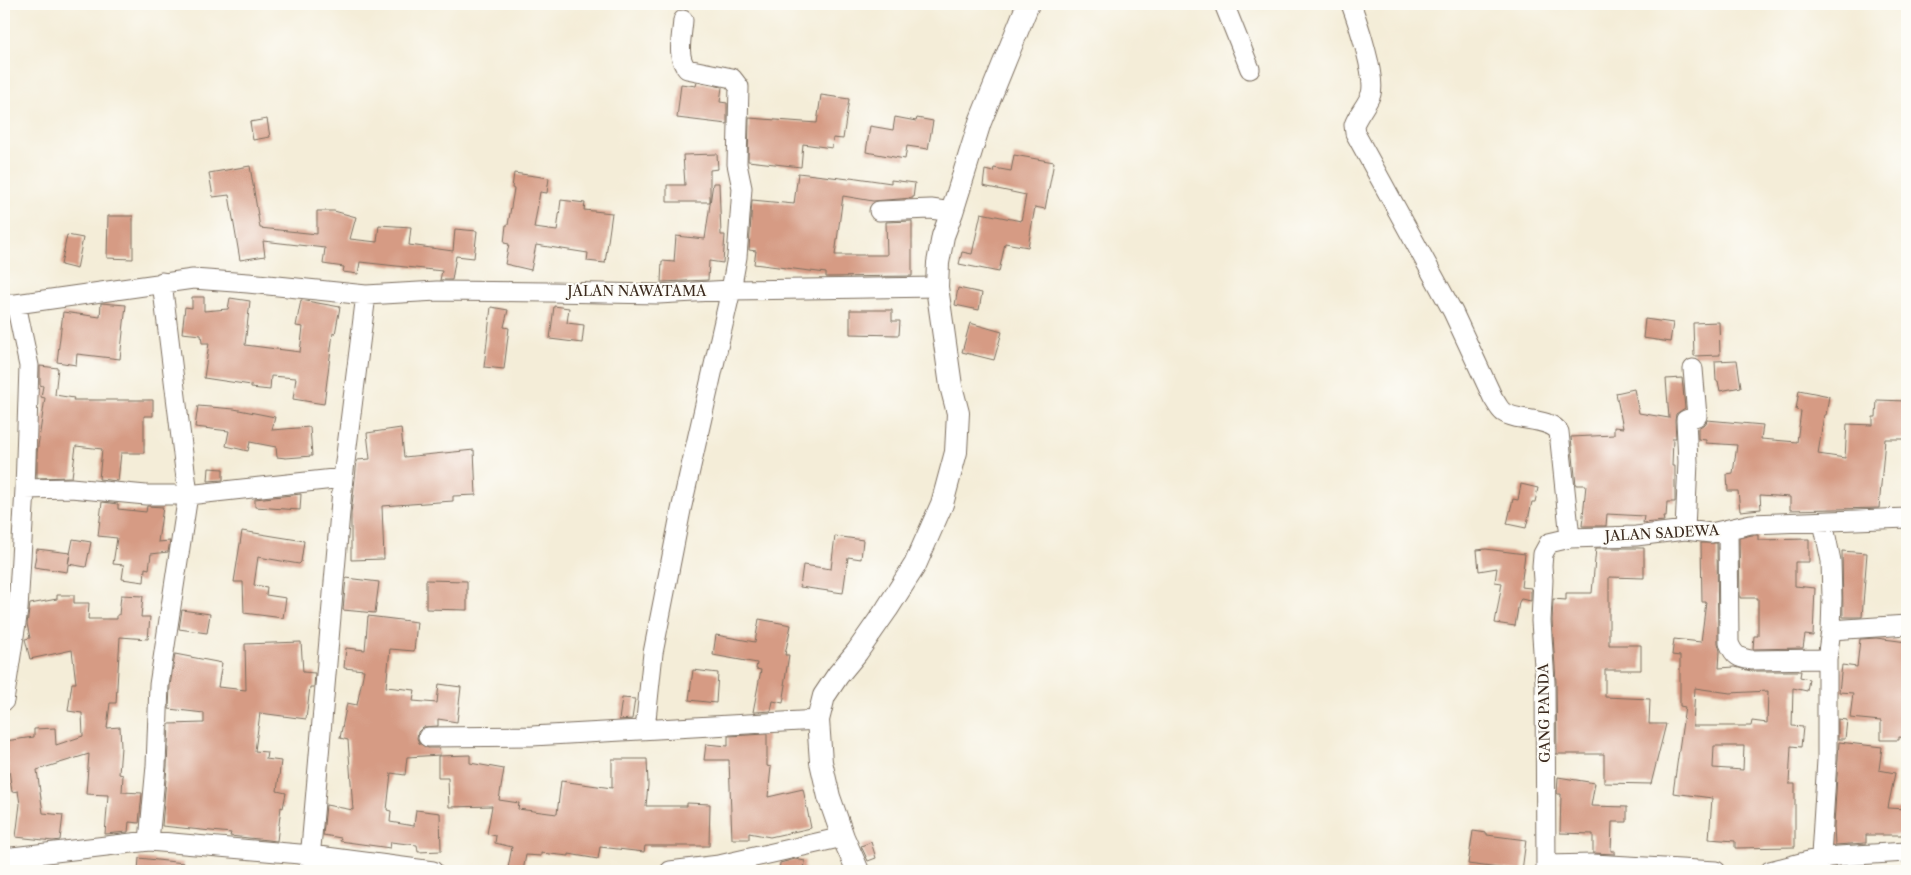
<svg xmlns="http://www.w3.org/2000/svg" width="1911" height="875" viewBox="0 0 1911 875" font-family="'Libre Caslon Text',serif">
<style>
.building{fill:#d69b84;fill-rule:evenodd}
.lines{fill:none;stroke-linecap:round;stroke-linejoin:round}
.minor-casing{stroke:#7c6e5f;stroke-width:21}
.tertiary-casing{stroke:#7c6e5f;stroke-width:24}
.minor{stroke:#fff;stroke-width:19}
.tertiary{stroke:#fff;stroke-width:22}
.labels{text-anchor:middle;stroke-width:4;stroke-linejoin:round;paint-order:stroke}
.street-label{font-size:14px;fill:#3b2a1e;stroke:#fdfcf7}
</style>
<rect width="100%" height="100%" fill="#fdfcf7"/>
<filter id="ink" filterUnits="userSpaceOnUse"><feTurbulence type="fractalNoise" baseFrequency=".02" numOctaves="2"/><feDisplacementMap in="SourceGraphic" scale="10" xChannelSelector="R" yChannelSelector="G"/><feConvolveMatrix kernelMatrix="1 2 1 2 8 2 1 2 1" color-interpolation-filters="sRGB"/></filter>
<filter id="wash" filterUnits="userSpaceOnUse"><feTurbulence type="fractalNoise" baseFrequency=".0096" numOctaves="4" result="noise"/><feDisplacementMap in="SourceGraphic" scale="20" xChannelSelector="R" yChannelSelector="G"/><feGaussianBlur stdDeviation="1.12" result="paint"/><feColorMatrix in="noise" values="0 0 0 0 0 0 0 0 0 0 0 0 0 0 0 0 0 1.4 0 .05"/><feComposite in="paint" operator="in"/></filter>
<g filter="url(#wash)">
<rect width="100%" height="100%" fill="#f4edd8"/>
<g id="blocks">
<!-- building -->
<path class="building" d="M697 82 722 87 720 102 727 103V124L677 118 681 84 696 86Z
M821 95 849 99 843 139 833 138 832 148 803 144 801 167 748 161 749 118 817 123Z
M895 117 916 121 917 118 933 121 928 149 907 146 905 159 866 152 870 126 893 130Z
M267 119 270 137 253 140 250 122Z
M717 154 718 169 710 170V202H667V185H685L683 155Z
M1014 155 1054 162 1045 209 1035 207 1028 247 1005 243 999 272 959 264 962 252 972 254 981 213 1021 221 1026 195 983 186 985 170 993 172 994 168 1011 171Z
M250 166 260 228 317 234V211H334L356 217 350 239 377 242 379 225 411 227 409 245 453 251 455 229 477 231 474 258 456 256 452 280H440L442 271 360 262 358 274 343 272 344 267 323 264 325 248 263 241 265 256 240 260 229 195 213 197 209 173Z
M514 173 549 178 547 193 540 192 534 228 557 231 561 200 585 203 584 210 612 213 605 263 587 261 588 253 536 245 531 270 505 264 509 244 504 243 506 225H508L514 189 512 188Z
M798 173 849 179 850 177 891 183V180L915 183 913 198 873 201 843 196 835 255H887L886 222 912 221V276L826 277V273L754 264 756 251 749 250 752 200 794 204Z
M713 183H719L721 235H725L723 263 709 261 708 280 661 282 662 261 674 262 676 236 705 239Z
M108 216H133V259L107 258Z
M67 235 83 238 77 269 61 265Z
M958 288 982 293 979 310 955 305Z
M192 297H204V311L228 309 230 298 250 301 245 345 300 352 303 327 296 326 301 300 340 307 335 334 333 333 324 404 293 399 296 378 271 376 270 390 251 388V385L204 378 209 343H202L201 335 182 333 185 307 192 308Z
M101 303 126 305 120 359 77 354 76 365 57 362 63 312 100 317Z
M554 306 569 308 567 323 584 325 582 343 550 339Z
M491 307 508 310 504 327 509 328 504 369 484 367Z
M850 310H892V321H900L899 335 850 334Z
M1645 319 1673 323 1670 342 1643 338Z
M1719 322 1720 355 1694 356 1693 323Z
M970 323 1002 332 994 360 962 352Z
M1737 360 1741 387 1720 391 1718 381H1716L1715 361Z
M40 366 58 368 55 395 74 398 73 400H153V416H144V453H121L118 481 99 479 102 449 76 446 72 477 37 478V453L45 398 41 397 43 386 40 385Z
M1682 378 1685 408 1676 414 1675 421 1676 438H1673L1672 466H1675V502H1667L1666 517H1663L1664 521 1643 523 1644 516 1607 514 1606 526H1582L1586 485H1576L1571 437 1614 435V427L1623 428 1616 393 1634 389 1639 413 1669 418 1666 379Z
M1799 390 1829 396 1826 415H1824L1818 454 1845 458 1847 424 1873 425V417H1876L1877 400 1907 401V439H1885L1879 508 1790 510V497L1760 495 1761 509 1740 511 1738 491H1728L1727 474 1733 473 1737 445 1706 443V440L1698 439V428L1706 423 1707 420 1763 425 1761 439 1797 442 1801 411 1796 410Z
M198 406 234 409 275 417 272 430 310 427 312 456 286 458 277 457 276 447 250 442 248 451 226 446 229 431 195 427Z
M401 428 404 457 474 450 476 495 453 496V501L382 506 384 559 351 560V514L357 460 370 459 367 433Z
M209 468 223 469V480L208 481Z
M1521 484 1538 488 1535 502H1532L1526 528 1507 524 1513 499 1518 500Z
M301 494 300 510 255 507V499Z
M102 502 118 504V509L146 512 147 506 163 507 158 542 170 541 168 552 151 554 149 569 145 568 144 582 122 579 124 565 113 564 117 538 98 536Z
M242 531 304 541 301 562 299 564 258 557 254 585 267 587 266 595 286 598 283 618 244 613 243 582H234Z
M1752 535H1758V540L1809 539V562H1795V586L1815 588 1813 636 1805 635 1803 648 1753 649 1754 636H1758V598H1740L1739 538Z
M835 536 863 540 861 559 848 557 843 593 800 587 803 565 831 569Z
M73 539 91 542 86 567 68 564Z
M1701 543H1717L1718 643 1720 651 1719 668 1735 667 1751 671H1801L1800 677 1809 679 1807 691 1793 688 1792 726 1803 727 1801 747 1791 746 1789 784H1795V847L1735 848V841L1709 839 1712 798 1673 793 1685 707 1680 706V656L1672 655 1674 639 1701 642 1706 602H1702ZM1695 688 1730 693 1768 691 1767 723 1752 721 1751 726H1693ZM1714 746H1744L1743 770 1713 768Z
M1596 548H1644V578L1609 577V645H1641V670H1605V697L1650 699 1649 724H1666L1651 784 1604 783V754H1557L1556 682 1552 621 1553 599 1566 600V593H1592Z
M37 549 70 553 67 572 34 567Z
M1486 549 1525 554 1521 587 1531 588V601L1521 599 1519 602 1515 626 1495 623 1502 583 1495 582 1497 568 1479 571 1477 550Z
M1842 551 1867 553 1862 617H1843Z
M346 578 379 582 375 613 343 610Z
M426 580 467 581V610L426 609Z
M57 595H74V603H89L88 619H117V615H119L121 595 143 596 141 617H150L148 639 120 637 116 703H110L107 728 120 727 121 747 119 774 123 775 122 792 142 793 139 823 129 822 128 832 105 834 108 795 86 794 89 754 37 770 43 813 63 815 60 840 53 841 16 837 20 804 18 791 12 792 5 741 34 737V729L55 728 56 745 83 736 82 713 68 711 72 683H76L72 650 30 659 25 639 30 638 27 624 30 604 57 599Z
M182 610 210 614 207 633 179 629Z
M368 616 417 622 414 651 390 649 386 687 415 690 413 701 437 703 439 684 461 687 457 722 438 719V726L423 727 418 732 417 738 419 743 428 748H439L440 755 407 757 405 775 391 773 387 810 391 811 390 822 414 826 416 810 440 813 441 851 418 852 417 845 391 842 390 848 340 841 341 838 323 835 326 805 353 810 348 740 340 738 347 703 357 705 364 670 344 668 346 648 365 650Z
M759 619 791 625 785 655H789L784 685H786L783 703 773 701 771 711 756 712H753L761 670 756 669 757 663 713 655 716 635 755 642Z
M1876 638 1907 642V738L1899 737V740H1881V721L1850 718 1853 693 1839 692 1842 665 1857 667 1860 639Z
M301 642 303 672 315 673 314 687H310L306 719 260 713 255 751 267 752 266 759 281 761 277 791 286 793 283 808 281 807 277 841 230 836 231 833 162 826 167 767 169 724 204 723V713L169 709 170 686 175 654 222 663 218 687 246 690 245 644Z
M693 670 718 673 716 703 689 700Z
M622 698 635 699 632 719 619 720Z
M1838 719 1847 720 1845 739H1838Z
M767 734V766L771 767 768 797 803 789 811 828 770 837 749 833V839H732L729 760H704L706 744 728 746V736Z
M1839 742 1882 747 1879 770 1895 773 1888 808 1907 809V830L1903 829 1902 835H1866V843L1835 845 1834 826Z
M470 755V763L504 769 499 800 519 803 518 809 557 814 561 781 612 788V759H647L648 785 646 806H687V803L710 804 709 846H645L644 852 600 847 598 859 569 854V856L541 853V856L526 855 523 871 508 868 512 847 495 843 496 836 487 834 492 806 449 807 448 778H438V756Z
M1558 777 1595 783 1591 806 1627 807V822H1612L1611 851H1615V854L1593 853V834L1560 833 1561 794H1557Z
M1473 831 1487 833V835L1526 840 1522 871 1468 864Z
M871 842 876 858 868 861 861 846Z
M139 858 184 863 183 871H138Z
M795 859 805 861 804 871H779L780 863Z
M1866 866V871H1836L1835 868Z"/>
</g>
</g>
<g filter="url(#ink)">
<use href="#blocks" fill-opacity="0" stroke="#7c6e5f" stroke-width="1"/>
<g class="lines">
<defs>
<path id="minor" d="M1224 4 1250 69
M1351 4C1358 23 1376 76 1371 94 1367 105 1358 114 1354 125L1355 133 1453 312 1493 398C1496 402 1499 409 1503 412 1518 422 1549 417 1559 432L1570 538
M879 211 931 209 952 212
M4 304H16L193 279 248 283 366 295 437 291 549 292 658 294 731 290 937 287
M25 489 71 488 146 495H188L343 478
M1728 529 1729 643C1734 656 1739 658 1751 660L1827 659
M1685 530 1688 462 1686 420 1697 416 1693 369
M1831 630 1907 625
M4 701 18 610 25 489 29 366 16 304
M645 729 653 653 681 510 731 290 737 257 742 188 737 164 739 87 732 78 687 69C676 57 682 36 683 20
M428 737 532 736 818 720
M149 841 156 766 159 685 188 495 162 282
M4 858 149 841 311 855 433 871
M1546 865 1593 864 1716 871
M309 871 343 478 366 295
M670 871 719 865 843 837
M1546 871 1545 682 1541 621 1543 580 1542 566 1543 554 1549 543 1570 538 1636 536 1685 530 1711 533 1751 524 1907 518
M1770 871 1820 858 1839 856 1907 852
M1820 871 1827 760V659L1831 630 1832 598 1831 561 1823 522"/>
<path id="tertiary" d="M858 871 843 837 829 797 821 762 818 720 824 696 838 675 857 652 887 609 915 565 942 504 956 452 958 413 951 386 937 287 938 263 943 236 952 212 980 122 1028 4"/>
</defs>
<!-- minor casing -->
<use href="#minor" class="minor-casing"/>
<!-- tertiary casing -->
<use href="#tertiary" class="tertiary-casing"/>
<!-- minor -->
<use href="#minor" class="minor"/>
<!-- tertiary -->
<use href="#tertiary" class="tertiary"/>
</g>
</g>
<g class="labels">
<!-- street labels -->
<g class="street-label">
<text x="637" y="296">JALAN NAWATAMA</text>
<text transform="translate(1662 533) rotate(-3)" y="5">JALAN SADEWA</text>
<text transform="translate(1544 713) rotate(-91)" y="5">GANG PANDA</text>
</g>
</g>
<!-- margin -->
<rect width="1911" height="875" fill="none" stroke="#fdfcf7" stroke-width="20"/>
</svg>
